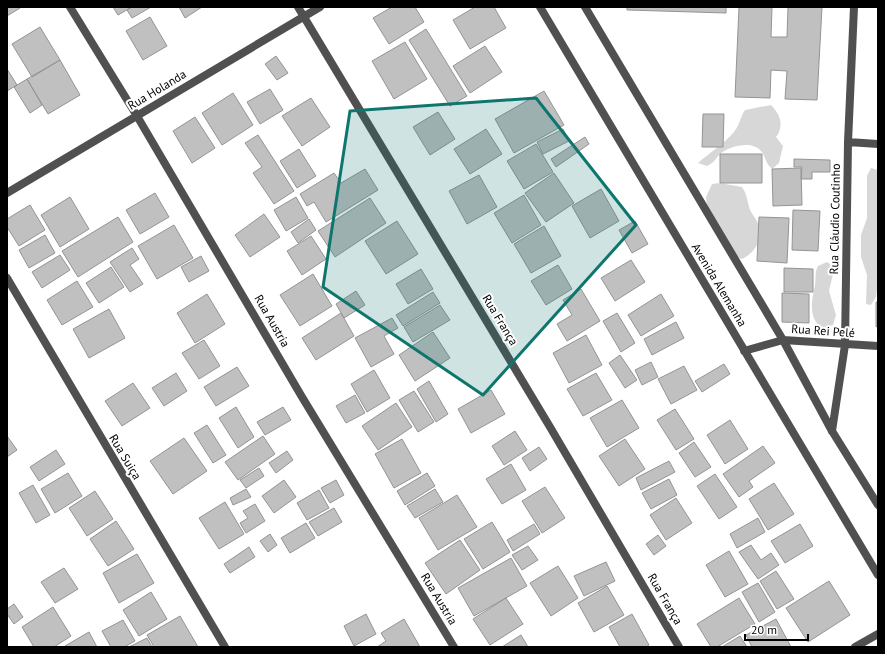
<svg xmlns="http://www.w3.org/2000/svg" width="885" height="654" viewBox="0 0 885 654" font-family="'PT Sans',sans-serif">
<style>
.green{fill:#d7d7d7}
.building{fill:#c0c0c0;stroke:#949494}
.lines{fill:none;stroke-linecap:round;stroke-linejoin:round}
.street{stroke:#505050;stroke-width:8}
.marked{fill:#0f766e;fill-opacity:0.2;stroke:#0f766e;stroke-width:3;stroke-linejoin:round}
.labels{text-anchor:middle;stroke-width:4;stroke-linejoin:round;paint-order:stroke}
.street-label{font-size:12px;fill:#000;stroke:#fff}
</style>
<rect width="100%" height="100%" fill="#fff"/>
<!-- green -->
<path class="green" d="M771 105C781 115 784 126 776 137L783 146 779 163 772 169C765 163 766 157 761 151 752 140 729 146 720 154 715 159 715 162 707 166L698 163C709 153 724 144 734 132 740 125 740 117 745 110Z
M871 168 878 170V283L876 297 871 305 866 304 867 275 861 257V235L867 218V176Z
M720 183 742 187C747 194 747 201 750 210 753 216 759 222 760 229 761 243 754 253 742 259L733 256 707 206 706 197 712 184Z
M827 262 830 264 833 274 829 291 836 315 833 325 824 328C809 322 811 303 814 290 816 284 815 277 816 271L818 266Z"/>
<!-- building -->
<path class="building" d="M7 7H19L20 8 7 16Z
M113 7H132L118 15Z
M132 7H151L132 18 127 10Z
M179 7H202L185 18Z
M392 7H415L424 22 389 44 373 18Z
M475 7H494L506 28 470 49 453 20Z
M627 7H726V13L627 10Z
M739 7H772L771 37H787L788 7H822L817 100 785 99 787 71 771 70 770 98 735 97Z
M150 17 167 46 143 60 126 31Z
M40 27 60 60 32 77 12 44Z
M426 29 467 96 450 106 409 40Z
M405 42 427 79 394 99 372 61Z
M485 46 502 72 470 93 453 66Z
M276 56 288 73 277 80 265 64Z
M60 60 80 95 48 114 27 79Z
M7 69 17 85 7 91Z
M27 79 42 105 30 113 14 87Z
M270 89 283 110 260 124 247 102Z
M544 91 564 125 514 153 495 119Z
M233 93 253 125 222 145 202 113Z
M311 98 330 127 302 146 282 116Z
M438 112 455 139 430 155 413 127Z
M703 114H724L723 147H702Z
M195 117 215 148 192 163 173 131Z
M486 129 502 154 470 174 454 149Z
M563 129 569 141 543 154 537 142Z
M258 135 294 191 274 204 253 173 262 167 245 143Z
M585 137 589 144 556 167 551 159Z
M536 144 553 172 524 189 507 161Z
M299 149 316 176 297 188 280 161Z
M720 154H762V183H720Z
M794 159 830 160V172H812V179H801L802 167H794Z
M801 168 802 205 773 206 772 169Z
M365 169 378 190 326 222 314 202 307 206 300 194 334 173 341 183Z
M554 173 574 203 546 222 525 193Z
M479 175 497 207 467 224 449 191Z
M601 189 619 221 590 238 572 206Z
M155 193 169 217 140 234 126 210Z
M524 195 541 225 512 243 494 213Z
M70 197 89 229 60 247 41 215Z
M296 197 308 218 286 231 274 210Z
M370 198 386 223 335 257 318 231Z
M30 205 45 230 19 246 7 227V219Z
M793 210 820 211 818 251 792 250Z
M264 214 280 237 250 257 235 235Z
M118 217 133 242 78 277 62 251Z
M759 217 789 218 787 263 757 261Z
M309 219 316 230 298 243 291 232Z
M397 221 418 254 386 274 365 241Z
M635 221 648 244 632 253 619 230Z
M174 225 193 258 157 279 138 246Z
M544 226 561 256 531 273 514 244Z
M45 235 55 253 29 268 19 250Z
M311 236 326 259 302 275 287 251Z
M132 248 139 259 130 265 143 284 130 292 110 262Z
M60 255 70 270 42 288 32 272Z
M201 256 209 271 189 282 181 267Z
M631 260 645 282 615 301 601 278Z
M558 265 572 289 546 305 531 281Z
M111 267 124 287 99 303 86 283Z
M784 268 813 269V292H784Z
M421 269 433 289 408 304 396 284Z
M313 274 332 306 300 326 280 295Z
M77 281 93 307 62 325 47 300Z
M581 289 600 321 567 341 557 324 572 315 563 300Z
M356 291 365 305 344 318 336 304Z
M433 292 440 303 403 326 396 315Z
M782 293 809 294V323L782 322Z
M207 294 225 324 195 343 177 313Z
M661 294 674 316 641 336 628 315Z
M876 302H878V326L876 327Z
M440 305 450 320 413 342 404 327Z
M109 309 125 338 89 358 73 329Z
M341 313 354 336 316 360 302 338Z
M617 313 635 343 621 352 603 321Z
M392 318 398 328 384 336 394 354 371 367 355 338Z
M676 322 684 338 652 355 644 339Z
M433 332 450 358 415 381 399 355Z
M586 335 602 365 569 383 553 353Z
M204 340 220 366 199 379 182 353Z
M620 355 637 380 625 388 609 363Z
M651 362 658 377 642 385 635 370Z
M724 364 730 374 702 392 695 381Z
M684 366 697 390 671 404 658 379Z
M237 367 249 386 216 406 204 387Z
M374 370 390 398 367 412 351 384Z
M176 373 187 391 164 406 152 388Z
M596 373 612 400 583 416 567 389Z
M429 381 448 414 436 422 417 389Z
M133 383 150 408 122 426 105 401Z
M491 390 505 414 471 433 458 409Z
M414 391 434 422 418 432 399 400Z
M355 395 365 413 346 423 336 406Z
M622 400 639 428 607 447 590 418Z
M396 403 412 427 378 450 362 426Z
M236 407 254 437 238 448 219 418Z
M283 407 291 420 265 435 257 422Z
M675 409 694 439 676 450 657 420Z
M730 420 748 449 725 464 707 435Z
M207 425 226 455 213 463 194 433Z
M515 431 527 450 504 465 492 446Z
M7 436 17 450 7 457Z
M263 436 275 454 238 480 225 462Z
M184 438 207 471 173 494 150 461Z
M402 439 421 473 394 488 375 454Z
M625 439 645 469 619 486 599 456Z
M694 442 711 467 695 477 679 453Z
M763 446 775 463 749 481 753 487 739 497 723 474Z
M539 447 547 459 530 471 522 458Z
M56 450 65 464 39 481 30 467Z
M287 451 293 460 276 473 269 463Z
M669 461 675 472 641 490 636 478Z
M511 464 526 490 502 504 486 479Z
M259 468 264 476 246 488 240 480Z
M68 473 82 496 55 513 41 489Z
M427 473 435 486 405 505 397 491Z
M715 474 737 507 719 519 697 486Z
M669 479 677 495 651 509 642 493Z
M284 480 296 497 274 513 262 496Z
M336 480 344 495 330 503 321 488Z
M774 483 794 514 768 530 749 499Z
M33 485 50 515 36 523 19 493Z
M545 487 565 518 542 533 522 501Z
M246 489 251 497 233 505 230 498Z
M435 489 443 502 415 518 407 506Z
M319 490 329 508 307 520 297 503Z
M95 491 113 519 87 536 69 508Z
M457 495 477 527 438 550 419 518Z
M676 498 692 523 666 540 650 515Z
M225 502 244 534 219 549 199 518Z
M255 504 265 521 246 533 240 523 248 518 243 511Z
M334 508 342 522 318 536 309 522Z
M758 518 765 532 737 548 730 534Z
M116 521 134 549 108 566 90 539Z
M492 522 510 552 483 569 464 539Z
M306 523 315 538 290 553 281 538Z
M534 524 540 534 513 551 507 540Z
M800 524 813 546 785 563 771 541Z
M270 534 277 545 268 552 260 541Z
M658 535 666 546 654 555 646 544Z
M460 540 480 570 446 594 425 563Z
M751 545 761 560 771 553 779 565 758 579 739 552Z
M528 546 538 560 522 570 512 555Z
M249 547 255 557 230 573 224 564Z
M729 551 748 584 725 597 706 565Z
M137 554 154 583 119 603 103 573Z
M511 558 527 586 474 616 458 588Z
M606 562 615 581 584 596 574 576Z
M558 566 578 598 551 616 530 583Z
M64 568 78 589 55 603 41 582Z
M776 571 794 599 777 609 760 581Z
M829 581 850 615 808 642 786 608Z
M758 583 775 612 759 622 742 592Z
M607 586 624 615 594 632 578 603Z
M151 592 167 619 139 636 123 610Z
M506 598 523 624 490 645 473 619Z
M739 598 755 624 717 647H711L697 624Z
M14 604 23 617 14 624 7 614V609Z
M53 607 71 636 54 647H34L22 627Z
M366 614 376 634 354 646 344 626Z
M632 614 649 645 646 647H620L609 627Z
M180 616 198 647H154L147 635Z
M404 619 420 647H377L386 641 381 633Z
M776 619 791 647H752L746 635Z
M123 620 135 641 124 647H111L102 631Z
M89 632 97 647H65V646Z
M521 635 528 647H502Z
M740 636 747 647H722Z
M147 638 152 647H129Z"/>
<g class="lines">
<!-- street -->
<path class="street" d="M70 7 137 116 302 397 454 647
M298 7 550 427 679 647
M540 7 878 575
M585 7 783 340 832 431 878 505
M848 142 878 144
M7 193 320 7
M7 278 225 647
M744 351 783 340 878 346
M832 431 845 345 848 142 854 7
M855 647 878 634"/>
</g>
<!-- marked area -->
<path class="marked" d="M536 98 636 225 483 395 323 287 350 111Z"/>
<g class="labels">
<!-- street labels -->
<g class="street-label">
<text transform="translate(157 90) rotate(-31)" y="4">Rua Holanda</text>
<text transform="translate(835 219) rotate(-89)" y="4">Rua Cláudio Coutinho</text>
<text transform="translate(719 285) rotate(59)" y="4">Avenida Alemanha</text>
<text transform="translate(500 320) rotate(59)" y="4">Rua França</text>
<text transform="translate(272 321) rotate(60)" y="4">Rua Austria</text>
<text transform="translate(823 331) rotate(4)" y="4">Rua Rei Pelé</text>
<text transform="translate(125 457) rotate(59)" y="4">Rua Suiça</text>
<text transform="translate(439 599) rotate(59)" y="4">Rua Austria</text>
<text transform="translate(665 599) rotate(60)" y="4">Rua França</text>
</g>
</g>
<!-- border -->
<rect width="885" height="654" fill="none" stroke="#000000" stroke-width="16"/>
<!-- scale -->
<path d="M745 634v6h63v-6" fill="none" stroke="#000000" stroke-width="2"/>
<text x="751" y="634" font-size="12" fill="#000000" stroke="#ffffff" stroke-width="3" paint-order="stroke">20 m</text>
</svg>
